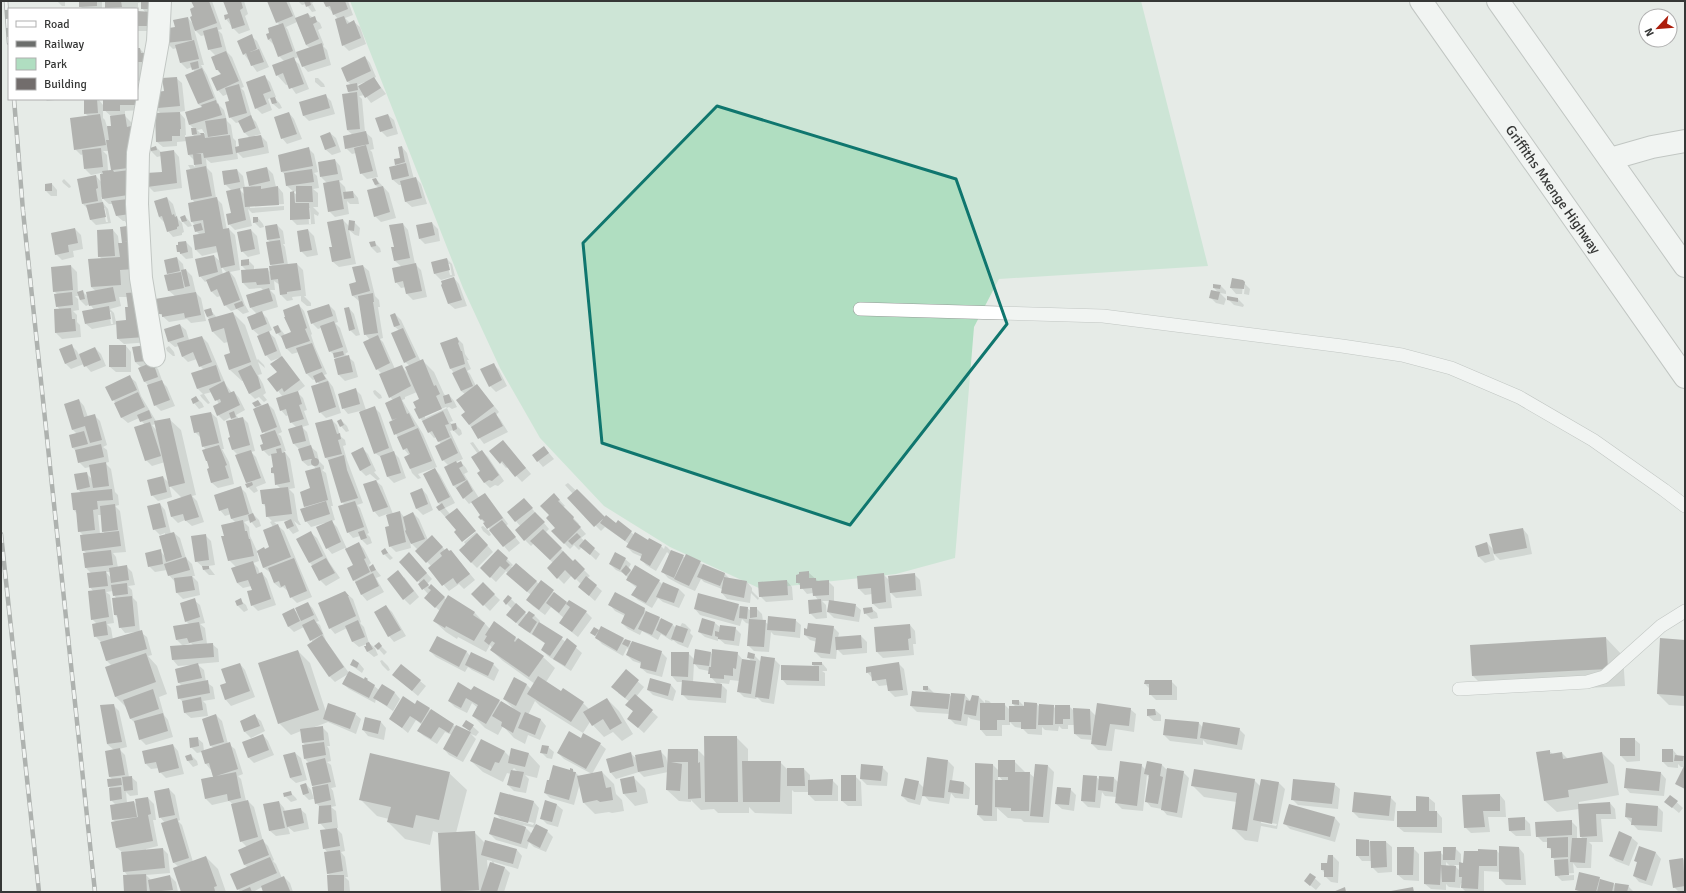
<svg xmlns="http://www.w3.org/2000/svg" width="1686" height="893" viewBox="0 0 1686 893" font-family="Signika,sans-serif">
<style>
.green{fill:#b0dec1}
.shadow{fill:#0003;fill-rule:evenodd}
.building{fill:#726d6c}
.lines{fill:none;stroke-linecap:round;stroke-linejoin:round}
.service-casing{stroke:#969a97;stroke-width:14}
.minor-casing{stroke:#969a97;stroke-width:24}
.tertiary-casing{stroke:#969a97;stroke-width:24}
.service{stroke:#fff;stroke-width:13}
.minor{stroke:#fff;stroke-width:22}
.tertiary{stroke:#fff;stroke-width:22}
.rail-casing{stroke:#6c6e6c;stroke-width:4.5}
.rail{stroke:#fff;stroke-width:3;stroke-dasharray:9;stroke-linecap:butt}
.marked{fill:none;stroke:#0f766e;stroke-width:3;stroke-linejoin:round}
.labels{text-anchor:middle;stroke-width:4;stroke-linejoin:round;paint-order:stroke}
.street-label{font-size:14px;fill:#363736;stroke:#fff}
</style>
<rect width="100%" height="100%" fill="#e6ebe7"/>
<!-- green -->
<path class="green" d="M350 1H1141L1208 266 999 279 974 327 955 558 896 574 761 589 670 547 604 506 540 438 500 368 463 288Z"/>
<!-- shadow -->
<path class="shadow" d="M57 1H65V6H62Z
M80 1H102V9H83L80 6Z
M106 1H168L157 31H137V12L146 13 142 8V2L138 3V7L132 9H108Z
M192 1H212L222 29 218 30 222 34 227 52 232 57 244 87 241 88 244 91 252 118 256 122 261 134 254 136H261L267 142 269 153 243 158 237 152 238 159 211 163 206 159 207 168 212 173 216 198 222 204 227 230 229 229 235 235 240 270 230 272 235 278 245 305 249 312 243 314 237 309 231 311 225 305 221 296 217 297 212 292 207 281 205 282 200 276 214 256 221 262 218 252 202 256 196 250 194 236 200 235 196 231V226L192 222 195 203 192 199 191 170 188 165H193L195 167V161L188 154 187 141 177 142V146L163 147 157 142 161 114 155 108 156 104 159 107 165 92 176 78 182 83 185 111 179 112 185 119 186 135H185V138L195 137 193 135 194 129 190 125 186 113 203 108 198 104 195 72 192 67 187 69 181 63 177 48 173 49 167 43 176 28 188 18 193 24 195 8ZM194 29 201 36 205 35 209 49 216 56 217 70 222 75 218 90 223 96 228 94 230 102V117L236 123 240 122 244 132 250 138 241 147H236V141L233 138 231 125 227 121 224 110 218 104 207 75 201 65H204ZM202 129 203 131 205 134H201L197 130ZM221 266 227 273 223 275Z
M224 1H244L248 14 245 16 250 30 239 34 233 28 226 19 229 14Z
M268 1H289L296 19 308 14 320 23 322 28 318 30 324 45 323 46 327 50 331 65 308 72 303 66 299 57 293 59 299 64 309 89 296 94 289 84 286 85 277 75 285 62 279 56 274 45 268 39 280 25 277 22ZM297 22 306 45 310 48 296 53 288 30 286 27Z
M298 1H315L312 3 316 11 312 12 306 4 302 5Z
M324 1H348L353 15 345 18 350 23 354 22 360 27 366 44 349 51 343 45 338 19 327 6Z
M251 36 257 41 269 67 257 72 244 54Z
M137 49H140L145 54 153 67H141V81H137Z
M365 57 370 63 376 77 374 78 386 94 371 103 365 95 359 96 362 99 365 132 372 138 374 149 370 150 372 152 378 177 367 179 361 173 356 153 352 154 346 148 353 135 347 130 351 94 348 92 351 85 347 81ZM365 82 366 83 359 87 357 85Z
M264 76 270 82 276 97H274L280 104 282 108 279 109 273 104 271 98 268 99 272 110 262 114 256 108Z
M315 78H318L324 84 325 87H321L315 82Z
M137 89 140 92V110L125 111V116L136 127 131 282 132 294 150 342 124 344 118 339V324L92 329 86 324 94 310 90 304 86 306 80 300 79 296H75L78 299 79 310 73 311 77 315V322L80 325 81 337 62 339 56 333 60 310 57 306V294L54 291 71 266 77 272 78 293 83 292 88 297 96 291 91 287 102 259 99 256 113 230 118 236 119 244H124L123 242 128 227 125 221H123L117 216 113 204H109L101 197 103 203 108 209 111 223 96 225 91 220 88 209 83 204 96 176 102 183 101 173 91 175 85 169 84 154 81 155 75 149 88 116 85 113V100L83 99H102L99 100 103 105 104 99H137ZM103 109 111 116 112 127H107L105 120 103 118ZM103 151H109L113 171H108L107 155ZM103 208H105L108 222H106ZM119 297H128L127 321 116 322 114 313 110 309 121 306ZM109 312H111L113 324H111Z
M325 95 331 101 335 114 309 121 303 115Z
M45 99H55V100L47 101Z
M289 113 294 119 302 139 287 144 282 138Z
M388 115 394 120 398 134 387 137 381 131Z
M330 133 336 138 341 152 332 155 326 150 321 137Z
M156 147 162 153 174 151 179 157 182 188 154 192 148 186 163 173 161 156 157 157 151 151V148Z
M402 147 407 153 414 179 416 178 421 184 427 204 412 207 406 202 402 185H399L393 180 397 166 395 160 401 158Z
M309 149 314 154 318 172 314 173 317 176 319 188 313 189 318 193V207H313L319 213 318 216 314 214 315 224 297 225 291 219 294 192 287 186 286 175 282 172ZM297 191V195L293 192ZM308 208H310L311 224H309Z
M335 160 340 166 343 180 339 181 345 187 346 192H353L358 198 359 204H350L347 201 349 214 335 217 329 211 327 183 321 177Z
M267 168 273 174 276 187H278L283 193 284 204 250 206V208L284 206V210L252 213 248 209 252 226 235 230 229 224 233 213 232 191 225 184 237 170 243 176 245 188 251 187 249 185ZM245 188V195L239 189Z
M64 179 70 185 71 187 69 188 63 183 62 181Z
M376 179 389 193 396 218 381 222 375 216 379 188 375 185Z
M52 184 57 190V196H51L46 191Z
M167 198 173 204 177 218 182 223 184 232 182 233V235L173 237 168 231 165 223 159 217 155 201Z
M185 216 190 222 192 226 188 227 183 222Z
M258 218 263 224 264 227 260 228 254 222Z
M343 220 349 226 354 222 360 228 359 236 355 235 349 230 356 264 339 267 333 262V247Z
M432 223 438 229 440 241 425 244 420 239Z
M403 224 408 230 415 264 421 270 427 297 413 300 407 294 406 287 401 288 396 282 402 267 395 261V247Z
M277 225 283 231 285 244H283L285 247 288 265 297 264 303 270 306 296H304L311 303V306H307L301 301V296L292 297 293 300 287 301 281 295 280 285 274 281 275 290H270L275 295 278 307 261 312 267 318 272 330 268 332 275 338 282 357 305 386 297 392 303 398 307 410 304 411 309 425 302 427 307 432 311 447 317 452 319 461 324 466V469L322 470 326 473 333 506H331L335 520 331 521 337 527 347 549 359 543 364 549 371 563 369 565 370 567 373 566 381 576 376 578 384 592 367 601 362 595 354 580V565L345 548 332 554 327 548 325 523 311 527 306 521 307 508 305 506 316 469 313 465 308 466 302 461 300 450 294 444 290 429 296 427 291 422 289 415 286 416 281 410 283 397 269 380 278 372 279 358 271 361 266 355 260 336 252 329 257 314 251 308 264 291 261 288 249 289 243 283 242 271H247L242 266V261L248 260 254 266V270L267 269 271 273 273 267 271 265 270 242 268 240Z
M75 229 81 235 83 249 73 251 74 257 62 260 56 254Z
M251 230 257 236 260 254 248 257 242 251Z
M308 230 314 236 318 255 307 257 301 251Z
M186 242 192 248 193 258 186 259 178 251Z
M374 242 380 248 381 252 377 253 371 247Z
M177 258 183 264 184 270H186L192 276 196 293 201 298 206 321 191 323 187 319 169 322 160 314 175 296 169 291 166 276 170 275 168 273Z
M447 259 452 264 455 276 441 280 435 274 432 263ZM447 264H450L452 275H450Z
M363 266 369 271 375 296 379 300 380 307H378L383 338 380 339 383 342 395 369 402 367 410 375V366L405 362 400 331 395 327V314L401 320 421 362 423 361 434 372 444 394 446 396 449 395 454 401 457 407 452 409 449 407 447 408 453 421 450 422 452 425 455 424 461 430 462 434 459 436 453 430 450 431 463 459 456 462 457 464 461 462 466 468 468 472 464 474 479 498 484 494 490 500 508 524 506 526 520 543 509 552 482 520 480 517 482 515 472 502 469 504 454 486 446 468 449 466 443 460 441 444 436 437 434 438 429 432 424 423 420 418 421 399 417 392 405 397V399L402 400 423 434 437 467 418 474 421 478 418 479 412 473 406 457 409 455 404 449 390 423 394 421 386 403 393 400 390 397 382 374 377 369 370 340 365 334 359 301 353 296 350 284 357 283ZM446 407 447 408 425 418V415Z
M454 278 459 284 467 306 455 309 449 304Z
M1242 281 1250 289 1249 295 1244 294 1245 285H1243L1242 294H1236L1231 288Z
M1221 286 1226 291V294L1220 293 1226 299 1224 305 1216 303 1210 297 1219 293 1214 288Z
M1228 299H1238L1244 305 1243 307 1234 305Z
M299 305 304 311 312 334 311 335 315 347 327 374 324 375 333 387 341 413 326 418 320 412 319 384 315 379 313 380 307 374 299 352 292 354 286 348 283 339 277 333 278 326 285 335 292 333Z
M329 305 335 311 338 322 335 323 340 328 348 352 345 354 354 362 358 377 345 381 339 375 335 356 330 351 321 328 318 329 312 323Z
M349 308 354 314 360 335 356 336 350 330Z
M210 309 217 318 233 313 245 325 257 360 258 359 264 365 265 368 258 362 262 374 258 375 263 384 266 393 263 395 267 400 264 402 259 397 255 399 249 393 243 381H242L230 370 231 354 228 342 224 343 213 332 211 320 207 317Z
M180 325 186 330 189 340 202 337 208 343 226 385 232 393 234 392 239 398 245 410 236 415 239 419 243 418 248 423 255 451 251 452 256 457 266 483 256 487 258 491 254 493 248 487 238 455 233 450 234 420 231 417 224 421 218 415 219 404 212 392 204 394 210 403 208 404 202 398 200 395 203 394 198 389 204 370 200 366 197 359 188 362 182 356 179 346 175 347 169 342Z
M457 338 463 344 465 354 469 360H467L471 369 467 371 470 374 476 386 477 385 482 391 499 412 496 415 500 419 508 432 484 444 462 415 466 412 465 394 461 391 454 373 451 369 442 344Z
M71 345 77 351 79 355 95 348 101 354 106 366 91 372 84 364 71 369 65 363Z
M126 346 131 352V372H116L110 367Z
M169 346 174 352 175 356H173L167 351 166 348Z
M134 348 158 369 163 383 167 387 175 406 161 411 155 405 148 385 145 382 140 369 142 368 135 362Z
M493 364 499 370 507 386 496 392 490 386Z
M130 377 136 382 141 396 156 421 169 419 181 430 196 495 192 496 197 501 204 522 192 526 185 520 178 523 172 517 168 502 182 498 169 485 172 497 158 501 152 495 163 477 170 484 165 462 152 466 146 460 145 425 139 418 128 423 122 418 116 403 113 400ZM156 424 157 431 152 425Z
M356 390 361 395 366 410 374 407 380 413 394 453 399 458 406 478 394 483 388 477 382 458 375 453 360 411 348 414 343 408Z
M375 390 381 395 382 398 379 399 374 394 373 391Z
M196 397 202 403 204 407 199 409 194 403Z
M79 400 84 406 88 417 94 415 100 421 107 445 103 447 107 450 109 462 105 463 111 469 115 492 118 495 119 505 115 506 120 511 126 552 113 553 116 557 118 568 127 567 132 572 135 585 128 586 132 590 133 598 137 602 140 632 147 637 152 655 148 656 157 666 167 694 159 697 164 715 168 720 173 737 146 745 140 739 136 724 131 719 126 707 115 696 112 666 107 661 101 642 95 636 97 624 92 619 93 591 90 587 92 574 86 568 87 554 83 550 84 536 79 531 77 514 74 510 81 493 78 489 86 473 92 479 90 467 85 468 79 462 76 451 73 448 77 434 73 430ZM98 515H101L103 531 105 534H100ZM106 572H110L111 578ZM113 591 114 595 116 598 114 614 119 619 120 627 125 633 137 632 113 640 111 628 107 624 114 623 110 595 106 592Z
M258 401 263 406 268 404 274 410 282 432 278 434 281 436 286 451H284L290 459 295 488 289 489 294 494 298 520 301 525H299L294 521 299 531 293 534 288 528 290 520 274 522 284 531 312 597 297 603 291 597 289 592 283 587 280 588 274 583 271 573 264 568 258 553H257L259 561 253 563 258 568 260 574 262 573 267 579 276 605 258 611 252 605 253 591 251 586 243 588 237 583 236 567 229 560 225 537 236 523 232 519 231 514 225 516 220 510 241 488 246 493 253 514 259 520 261 526 256 528 250 520 244 522 249 527 250 536 257 551 271 548 273 527 270 522 272 521 267 516 266 507 263 504 281 489 276 484 275 475 272 473 274 468 272 455 269 456 263 450 265 434 254 403Z
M211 413 217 418 224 449H222L229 462 234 484 218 488 212 483 208 469H210L207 461 206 450 203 446 201 438 195 432Z
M332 420 337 425 340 436 345 440 346 445 343 446 347 460 363 503 357 505 360 508 369 533 367 534 370 537 372 543 367 545 362 540 360 536 353 538 348 532 345 505 342 502 329 461 326 458 317 423Z
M341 420 347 426 349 431 346 432 341 426Z
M473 442 480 452 482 451 488 457 504 481 498 486 495 485 490 488 484 482 478 454 470 443Z
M508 447 531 474 522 482 508 467 506 468 491 451Z
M544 447 554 459 543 467 533 455Z
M362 448 368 454 376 471 374 472 380 479 376 481 382 486 393 514 400 512 404 517 413 513 419 519 428 540 432 536 445 550 451 551 475 580 464 589 459 584 449 591 429 568 431 566 417 551 418 550 410 542 411 548 396 552 390 546V526L387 514 379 517 374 511 364 485 377 480 370 474 366 476 360 470Z
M435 469 440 475 455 503 445 508 450 514 457 530 439 510 441 505 438 503Z
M568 483 605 518 631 532 634 535 661 546 664 549 665 546 667 547 672 552 686 558 687 556 704 565 725 574 730 579 747 582 752 588V591L759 598 758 600 751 593 750 603 727 599 722 593V589L704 582 701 579 695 591 681 585 668 578 663 572 669 554 667 552 656 571 646 565 641 559 642 557 633 553 627 547 629 544 605 527 601 531 568 498 573 494 565 485Z
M422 489 427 495 433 510 423 515 417 509 411 494Z
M554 494 565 506 563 507 579 524 578 525 586 534 581 538 600 554 596 560 582 547 579 550 574 545 570 549 552 531 556 528 550 515Z
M160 504 165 510 171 534 174 533 180 538 186 558 192 564 195 576H192L198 582 200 595 183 599 177 593 175 582 169 575 167 570 155 572 149 566 160 551 165 556V533L160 535 154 529Z
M529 505 549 529 545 533 567 555 566 556 573 563 575 561 590 576 587 578 602 591 595 601 585 592 581 584 572 575 564 584 548 568 553 563 534 543 531 546 525 540 521 527 508 512Z
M483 526 489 531 491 535 489 536 483 531 481 527Z
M1523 529 1528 535 1532 554 1500 560 1493 553 1495 560 1485 563 1479 557 1476 546 1487 543 1494 550Z
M476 532 493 552 477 568 460 551 466 545 464 542Z
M311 533 317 538 329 562 340 578 326 586 320 580 313 566 310 563Z
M205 535 211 541 215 565 208 566 215 575H209L204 570 203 567 196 561Z
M385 549 390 555 393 558 390 560 384 554Z
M498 550 513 565 511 567 513 568 517 564 539 584 541 582 568 604 586 612 592 618 578 637 560 623 564 618 551 607 545 615 533 606 527 600 531 595 513 579 506 571 496 582 481 568Z
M414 559 432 579 427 584 447 600 449 597 475 613 490 629 516 638 543 657 555 668 546 682 562 693 583 703 590 710 607 699 619 711 633 734 622 741 613 732 604 737 590 722 583 733 540 706 535 701 528 715 541 720 546 726 540 740 528 735 525 744 514 738 503 726 498 735 485 728 473 716 478 708 472 703 467 713 455 707 449 701 471 690 499 701 514 709 504 699 526 684 531 689 535 684 503 661 491 650 492 648 490 645 486 652 458 637 457 639 446 632 434 621 440 611 431 603 428 594 419 584 420 583 400 562Z
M625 559 631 564 628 569 632 572 659 581 663 585V583L679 589 685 595 679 608 663 602 658 598 652 608 638 600 633 595 637 588 627 580 628 578 625 574 616 570 610 564Z
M808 572 819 582 828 581 834 587V601L855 605 861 610 859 622 834 618 828 612 830 601H822L826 605 827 618 816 619 810 613 818 600 813 593 807 594 797 582Z
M883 574 890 581 914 574 920 580 922 596 896 598 890 592 892 608 879 609 873 604 872 594 865 595 859 589Z
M404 577 419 597 410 605 404 599Z
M787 581 792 587 793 600 766 602 760 596Z
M483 584 500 600 490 611 473 594Z
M347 594 353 599 361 622 360 623 364 627 369 643 375 648 378 655 374 657 368 652 366 647 367 644 359 647 353 642 347 628 335 634 330 628Z
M508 596 527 615H534L540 621 539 623 566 642 567 640 582 653 571 671 548 656 542 650 546 644 525 630 513 620 512 609 504 601Z
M194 600 200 605 205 623 200 624 205 628 207 644H212L218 649 219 662 197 664 204 670 206 682 213 687 215 699 203 701 206 704 208 716 191 718 185 713 184 703 179 698 182 686 179 683 176 669 192 666V665L178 666 173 660 183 646 176 639 189 624 186 621ZM191 643 193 645 184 646V645Z
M240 600 246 605 248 610 244 612 238 606 236 601Z
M308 603 313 609 319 621 316 622 320 625 326 641 349 673 364 680 365 679 367 680 379 690 382 686 395 693 400 699 393 711 376 699 375 703 349 689 343 684 348 674 335 682 330 677 309 646 313 643 304 627 294 632 288 626 294 610 299 614Z
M610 605 644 609 648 613 673 625 676 628 680 627 682 623 685 624 691 630 690 633 693 636 688 648 678 644 673 640 672 641 661 634 658 640 642 631 640 635 628 629 622 623 625 616 615 611Z
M738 605 740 607 747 608 751 611 756 608 762 614 763 621 768 624 795 620 801 625 800 638 774 635 771 632 769 652 754 651 748 645 750 624 746 623 742 619 740 626 700 615 695 609Z
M386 606 392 612 406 636 394 642 389 636Z
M871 608 877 613 878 618 871 619 865 613Z
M715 623 721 628H735L741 634 739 646 725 644 718 638V641L705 637 699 632Z
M910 625 915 631 916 644H913L914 655 883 658 877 652Z
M833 627 839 633 838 638 861 636 867 642V653L843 655 837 649 836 659 821 658 815 652 817 642 810 640 805 635Z
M594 629 623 639 632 644 661 652 667 658 662 677 647 673 641 668 642 664 633 661 627 655 629 650 627 648 623 656 602 644 592 633Z
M438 637 467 652 470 656 493 664 499 670 494 681 472 670 468 667 465 672 436 657 430 651Z
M1606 638 1623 656 1625 686 1490 693 1473 676Z
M1685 641V706L1669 705 1658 694Z
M378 643 387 652 384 655 376 646Z
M298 651 310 663 326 712 355 714 361 719 356 734 328 722 312 728 322 727 328 733 330 746H327L329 749 331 761 327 762 331 765 336 787 331 788 333 791 336 806 331 807 336 811 338 828H336L342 834 345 851 341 852 345 857 348 877H345L349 881 350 892H329L331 876 328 874V853L324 848 326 830 320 823V807L316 803V798L309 800 304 795 306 784 311 790 314 799 313 787 307 764 309 763 305 759 306 746 303 743 301 731 291 735 279 723Z
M688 653 694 659 711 653 713 655 737 653 743 660 752 662 748 657 754 655 761 662 774 659 780 665 774 704 762 702 757 697 756 699 744 697 738 691 740 681 730 680 729 684 720 683 727 690 726 703 688 700 682 694 683 682H677L672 676ZM694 663 699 669 709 671 711 677 717 684 693 682Z
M382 660 388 666 390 670 388 671 382 665 380 661Z
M359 663 364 669 362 673 351 665Z
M822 663 827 669V671H822L825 673V686L787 685 782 679 815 667 813 665Z
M898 663 904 669 908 695 895 697 889 691 888 685 879 686 867 672Z
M240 664 245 670 255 697 231 706 226 700 221 686 227 684Z
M626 671 644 687 636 697 658 717 644 733 634 724V712L627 705 630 702 618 693Z
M393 675 420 681 426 686 418 696Z
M1171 681 1177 687V700H1156L1150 694V689L1145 684Z
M671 685 676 691 673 701 653 695 648 690Z
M928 687 934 693 949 695 952 697 965 695 971 702 979 697 985 703V700L989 701 992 704H1004L1010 710 1016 707 1013 704 1019 701 1025 707V703L1037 704 1040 707 1053 706 1056 709 1069 706 1074 711 1090 710 1096 716 1130 709 1136 714 1134 732 1115 729 1112 751 1098 750 1092 744 1093 740 1081 739 1075 734V725H1068V729H1062L1059 726 1058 731 1045 730 1042 727V735L1028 734 1022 728 1015 727 1010 722V725H1002V736H986L981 730V721L971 719 968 717 967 726 955 724 949 718 950 714 917 712 911 706 927 693 924 690Z
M113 705 119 711 127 747 119 749 125 755 129 777H131L137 782 138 795 130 796 126 792 127 803 134 802 138 806 148 798 154 804 156 820H153L158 846 146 849V850L163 849 168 854 170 873 146 875 151 880 170 876 176 882 178 892H125L128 876 124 871 122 852 117 848 116 822 113 820 116 805 111 800 112 789 109 787 113 780 110 777 114 750 107 744Z
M416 705 429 709 456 727 470 732 464 726 467 721 479 732 476 736 471 734 476 739 463 762 449 755 444 749 452 735 445 732 437 744 424 736 418 731 422 725 416 720 408 733 391 719Z
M1155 710 1161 715V721H1154L1148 716Z
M216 715 222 721 228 744 235 749 243 774 238 776 241 779 246 801H248L254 807 263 841 268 846 274 860 273 861 276 864 282 878 284 877 290 883 293 892H264L262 887 253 892H241L238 889 248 868 245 865 239 850 247 847 241 841 234 805 229 801 212 805 206 799 202 780 214 778 211 770 206 764 202 752 197 753 191 747 197 738 203 743 204 751 214 748 211 746Z
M255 716 261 721 265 731 251 738 245 732 241 721Z
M365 718 381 722 386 728 384 740 368 736 363 730Z
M1199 723 1203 728 1239 729 1245 735 1242 750 1207 744 1203 740V745L1170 741 1164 735Z
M263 735 268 741 274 755 254 763 248 757Z
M736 737 748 749V762H780L787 769H804L810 775V781L832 780 838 786V801H815L809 795V792H794L792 790V814L755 813 749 807V813H718L714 809 701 810 691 800V802L679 801 667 790 668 772 644 777 639 772 616 779 611 773 607 759 630 753 637 759 660 751 666 757 668 765 669 750H698L706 758Z
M581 739 600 744 606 749 592 774 602 772 614 784 616 794 622 800 624 811 612 813 609 812 595 814 584 803 580 783 574 805 550 798 545 793 573 770 579 776 592 774 564 759 558 753Z
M1634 739 1640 744V761L1627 762 1621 756Z
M481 740 505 752 510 757 529 754 540 766 537 778 525 775 529 779 526 793 514 791 508 785 511 774 507 773 503 782 483 772 471 761ZM514 768 519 773 512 771Z
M173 745 178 751 184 774 166 778 160 772 159 768 151 769 146 764Z
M548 747 554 752 552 759 547 758 541 752Z
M1673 750 1678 756 1685 758V767H1681L1678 764V768L1668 767 1663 762Z
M1549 751 1553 754 1562 753 1568 759 1602 753 1614 765 1619 795 1579 802V805L1610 803 1615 809 1616 819H1601L1603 842H1589L1592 845 1591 868H1577L1573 863 1574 873 1560 874V876L1574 875V880L1562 881 1556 875 1555 860 1552 857V851L1548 847V842H1543L1537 836 1571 821 1577 827V839H1583L1581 837 1579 809 1557 812 1545 801Z
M295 753 301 758 307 780 296 783 290 778Z
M191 755 197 761 198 765 193 767 188 761 186 756Z
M948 761 954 767 952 781 964 783 970 788 969 799 955 798 951 793 949 804 929 801 923 794 920 805 908 802 902 796 918 782 924 788Z
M1014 761 1026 773H1029L1035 778 1048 766 1054 772 1049 823 1024 822 1021 819 1008 818 997 808V821H984L978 815 979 807 976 804 992 764 999 771ZM998 775 1003 781H998Z
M1141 765 1146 770 1162 765 1166 769 1183 772 1189 778 1182 818 1167 815 1162 809 1151 807 1146 801 1150 779 1147 775 1143 811 1122 809 1116 803 1117 797 1105 796 1102 792 1100 808 1088 807 1082 801 1096 777 1100 780 1114 778 1119 783Z
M882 767 888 773 887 786 867 785 861 779Z
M449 773 467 790 456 833 474 832 485 843 517 850 522 856 518 869 494 862V864L504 867 510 873 504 892H443L439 833 433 831 430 845 405 839 388 822 389 819 377 816 360 799ZM487 860 492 861 488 872Z
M1661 773 1666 779 1664 796 1630 793 1625 787Z
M855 776 861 782 862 806H848L842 801Z
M633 777 645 789 648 803 635 806 624 794 621 780Z
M1254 780 1260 786 1262 780 1279 783 1285 789 1277 829 1261 826 1258 842 1245 840 1233 828 1237 802 1204 797 1192 785ZM1261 821 1277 824 1276 826 1261 823Z
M1334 784 1340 789 1338 809 1298 805 1292 799Z
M169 789 175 795 180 820 178 821 182 825 193 862 206 857 218 869 226 892H182L174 869 179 867 174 863 162 824 165 823 160 817Z
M1070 789 1076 795 1074 811 1062 809 1056 804Z
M290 792 296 798 297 800 291 802 285 796Z
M1500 795 1505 801 1506 817H1488L1490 832 1471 833 1465 827Z
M1670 796 1683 808 1679 813 1666 802Z
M1390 797 1396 803 1394 821 1359 818 1353 812Z
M1429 798 1435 803V812H1437L1442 818V833L1404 832 1398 827 1417 812Z
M546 801 557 805 563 810 558 827 547 824 541 818Z
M279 802 284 808 285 812 300 809 306 814 309 829 294 832 288 827 290 834 276 836 270 831Z
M534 802 539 808 535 825 547 831 553 837 546 852 534 847 529 842 527 849 496 840 490 834 503 821 495 813ZM501 814 534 823 533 825 501 816ZM523 825 535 828 532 834Z
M1658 807 1663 812 1662 832 1638 830 1626 817Z
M1335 818 1340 824 1335 842 1290 829 1284 823Z
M1524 818 1530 824 1531 836H1516L1510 831Z
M1619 833 1632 838 1638 843 1629 866 1616 861 1610 856Z
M1369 841 1370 842H1386L1392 847V872L1378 873 1372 867V861H1362L1357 855Z
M1413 848 1419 854V881L1404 880 1398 875Z
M1455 848 1461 854V863L1464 864 1465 852 1497 851 1500 854 1519 848 1524 854 1526 885H1506L1500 879V872L1484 871V892H1466L1462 888V883H1461L1460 888 1449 887 1446 884V890L1431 889 1425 884 1440 852 1444 856ZM1446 862 1451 867H1446ZM1454 865H1460V871Z
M1656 853 1661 859 1652 886 1639 882 1634 876 1638 863 1635 861Z
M1333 856 1339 862 1338 883 1331 882 1325 876V873L1322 870 1328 864Z
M1683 859 1685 861V892H1679L1674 887Z
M1310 874 1321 884 1316 890 1305 881Z
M1599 878 1603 881 1614 884 1616 886H1628L1634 892H1579L1576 889Z"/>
<!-- building -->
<path class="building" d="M79 1H97V6L79 7Z
M105 1H121L122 7 105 8Z
M141 1H155V9H141Z
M191 1H209L217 23 195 31 190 17 192 16 190 9 194 7Z
M223 1H241L243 8 240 10 245 25 232 29 229 18 225 20 224 15 228 14Z
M267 1H286L293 16 276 23Z
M304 1H310L311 5 306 7Z
M323 1H345L348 9 333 15 330 6 326 7Z
M137 11 152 12V26H137Z
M308 13 310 18 315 16 317 22 313 24 319 39 306 45 295 18Z
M344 16 347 24 354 20 361 38 342 46 335 19Z
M188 17 192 40 166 43 163 29 175 27 173 20Z
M283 23 293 51 278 57 271 38 268 40 266 34 269 33 268 28Z
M217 27 222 47 208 50 203 31Z
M252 34 257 49 250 52 259 49 264 62 251 66 246 53 243 55 237 41Z
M194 40 199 59 180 63 175 45Z
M322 43 326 59 302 67 296 52Z
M137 48H140L141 53H147L148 62H137Z
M226 51 239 81 217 91 211 78 221 74 218 70H216L211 57Z
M365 56 371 71 347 82 341 68Z
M294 57 304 84 289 89 283 73 276 76 272 65Z
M198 61 199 68 192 70 190 63Z
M202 68 214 98 198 104 185 75Z
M265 75 271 91 263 94 267 104 255 109 246 82Z
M177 77 180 106 158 108 156 92 164 91 162 78Z
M374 77 381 88 365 98 358 86Z
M357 83 358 90 348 92 346 85Z
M239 84 247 113 229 118 225 102 229 101 225 88Z
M357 92 360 129 347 130 342 94Z
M326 94 330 108 303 116 299 102Z
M275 97 277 103 272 104 270 98Z
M84 99H97L98 113 84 114Z
M103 99H135V105H120V111H103Z
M216 100 217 104 218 103 222 115 189 125 185 112 202 107 201 105Z
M180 112 181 129H180V136H172V141L156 142 155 113Z
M289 112 297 134 281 139 274 117Z
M100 114 106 145 74 150 70 118Z
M125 114 127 127 131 126 132 137 129 138 132 154 126 155 128 168 113 170 114 172 129 170 128 195 102 199 100 174H103L102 171 111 170 106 140H109L107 126H111L110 116Z
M388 114 393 128 380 132 375 118Z
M251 115 256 128 244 133 238 121Z
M226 118 228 134 208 137 205 121Z
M191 128H196L197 134 192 135Z
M366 131 369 144 345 149 343 136Z
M330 132 336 146 325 150 320 136Z
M200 133H204L205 138 230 135 233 154 204 158 203 153 188 155 185 137 201 135Z
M261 135 264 147 236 153 235 147 239 146 238 139Z
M366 145 373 171 360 174 354 148Z
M156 146 157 150 151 151 150 148Z
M402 146 405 162 395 165 394 159 400 158 398 147Z
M309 147 313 166 281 172 278 155Z
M101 148 103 167 84 169 82 150Z
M174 150 177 183 147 187 146 173 162 172 160 152Z
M193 154H201L202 164 194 165Z
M335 159 338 174 320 177 318 162Z
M406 163 409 176 392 180 389 167Z
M206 166 212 196 191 200 186 170Z
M267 167 270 181 249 186 246 172Z
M237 169 240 182 224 185 222 171Z
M312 169 314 182 286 186 284 173Z
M96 175 98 188 96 189 98 201 82 204 77 179Z
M416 177 422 198 405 202 400 181Z
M376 178 379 184 375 185 372 179Z
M339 180 344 209 328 212 323 183Z
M52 183V191H45V184Z
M261 186V189L278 186 279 205 245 207 243 187Z
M296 186H312L313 202H296Z
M383 186 390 212 374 217 367 190Z
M240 188 246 220 228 225 226 214 231 213 226 191Z
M294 191 295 203H309L310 219 290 220V192Z
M353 191 354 198 344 199 343 192Z
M167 197 172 215 174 214 175 217 177 216 179 226 177 227V229L167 232 162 216 159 217 154 201Z
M217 197 223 229 229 228 235 265 221 268 216 246 195 250 193 235 205 233 203 220 191 222 188 203Z
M128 199 130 214 116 216 111 201Z
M103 202 106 217 90 220 86 205Z
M185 215 187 221 182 222 180 217Z
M253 217H258V222L253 223Z
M343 219 351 258 332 262 329 247H332L327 222Z
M349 220 355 221 354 231 348 230Z
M432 222 435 235 419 239 416 225Z
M201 223 203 230 195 232 193 225Z
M403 223 410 258 394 261 391 247H394L389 225Z
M277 224 280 238 267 240 265 226Z
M134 225 136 241 124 242H131L134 269 120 270 121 285 91 287 88 259 120 257 118 243H122L120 227Z
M75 228 78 243 68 245 69 252 55 255 51 233Z
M113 229 115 256 98 257 97 230Z
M251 229 255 249 241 252 237 232Z
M308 229 312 250 300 252 297 231Z
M280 240 284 263 270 265 266 242Z
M186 241 188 252 180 254V252H177L176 245H178V242Z
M375 241 376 246 371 247 369 242Z
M214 255 218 272 199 277 195 259Z
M177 257 180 271 167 274 164 260Z
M447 258 450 270 434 274 431 262Z
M249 259V265L241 266V260Z
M297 263 301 290 287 292V294L280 295 278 279 271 280 269 266Z
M416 263 422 291 406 294 403 281 395 283 392 268Z
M71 265 73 290 53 292 51 267Z
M363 265 370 291 352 296 349 284 356 282 352 267Z
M268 268 270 284 257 285 256 282 242 283 241 270Z
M186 269 190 286 185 287 181 270Z
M229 271 240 300 224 306 217 289 211 292 206 280Z
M181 272 184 288 168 291 164 275Z
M454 277 462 300 448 304 441 285 442 284 441 281Z
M1232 278 1243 280 1245 282 1244 289 1230 288Z
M1213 284 1221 285 1220 289 1213 288Z
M113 287 116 301 89 306 86 292Z
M269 288 273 301 250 308 246 295Z
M83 290 85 299 80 300 77 292Z
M1211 290 1220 292 1218 300 1209 298Z
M72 292 73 305 56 307 54 294Z
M141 292 145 337 117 339 116 321 126 320 125 307H128L126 293Z
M196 292 201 315 185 318 184 313 162 317V314H159L155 299Z
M373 293 374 302H373L378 333 364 335 358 296Z
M1227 296 1238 298V302L1227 300Z
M242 301 244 306 236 309 234 304Z
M299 304 307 328 305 329 310 341 286 349 281 336 291 332 284 317H285L283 310Z
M329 304 333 316 311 324 307 311Z
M109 306 111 319 85 324 82 311Z
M349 307 355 329 349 331 344 308Z
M71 308 72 319H75L76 331 55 333 54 309Z
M211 308 213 315 207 317 204 310Z
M262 311 267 324 252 330 247 317Z
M233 312 251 362 229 370 224 355 230 353 224 328 212 332 208 319Z
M395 313 400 325 394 327 390 315Z
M334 321 343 347 329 352 320 326Z
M180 324 184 337 168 342 164 329Z
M278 325 281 332 276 334 273 327Z
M403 328 416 357 404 363 391 333Z
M269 331 277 351 265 356 257 336Z
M378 335 390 363 376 370 363 342Z
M202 336 212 362 199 367 193 352 182 357 177 343Z
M457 337 459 342 458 343 461 351H462L465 364 450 369 440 343Z
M312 343 322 368 306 374 296 348Z
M72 344 77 359 65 364 59 349Z
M109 345H126V367H109Z
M146 345 148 361 135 362 132 347Z
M95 347 101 360 84 367 79 354Z
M343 351 344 355 334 358 333 353Z
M349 355 353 372 338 375 334 359Z
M282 356 300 380 284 392 282 388 277 392 267 379 277 372 270 364Z
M423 359 434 386 436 385 440 394 436 396 442 409 419 419 414 409 416 408 413 402 419 399 405 367Z
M153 362 158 377 144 382 138 368Z
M494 363 502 380 489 387 480 369Z
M216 365 221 381 197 389 191 373Z
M251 365 258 377 261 388 249 394 238 371Z
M402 365 411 386 389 398 379 374Z
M465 367 473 386 461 391 452 373Z
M322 372 326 379 316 383 313 376Z
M130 375 137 390 112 401 105 387Z
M162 380 170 400 154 406 147 385Z
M224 381 229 393 234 391 240 405 217 416 213 406 221 402 220 399 215 401 209 389Z
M328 381 336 407 319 413 311 386Z
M477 384 494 406 469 425 461 415 465 412 456 400Z
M356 388 360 404 342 409 338 394Z
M298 391 302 404 299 405 304 419 290 423 286 409 280 411 276 398Z
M138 392 145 407 121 418 114 403Z
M449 394 452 402 445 404 443 396Z
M196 396 199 401 193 404 191 399Z
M400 396 407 414 409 413 415 426 394 435 389 422 397 418 392 420 385 403Z
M79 399 84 417 95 414 102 440 90 443 85 426 72 430 64 404Z
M258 400 261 405 255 407 252 403Z
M268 403 277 427 262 433 253 409Z
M375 406 389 448 374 454 359 412Z
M149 410 152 418 140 422 137 415Z
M234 411 236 417 231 419 229 413Z
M443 411 449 424 445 425 450 437 438 442 432 431 428 433 422 421Z
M211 412 219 443 202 447 199 432 194 433 190 416Z
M495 412 503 426 478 439 471 427Z
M243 417 250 445 232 450 228 438 230 437 226 421Z
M170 418 185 483 169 487 154 421Z
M332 419 337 434 340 433 341 439 338 440 342 454 325 458 315 423Z
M341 419 344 425 340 427 337 421Z
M150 422 161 456 145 461 134 427Z
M456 423 457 429 453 431 451 424Z
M302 425 306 441 293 444 288 429Z
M418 428 432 461 410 469 404 457 410 454 407 448 403 450 397 437Z
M275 430 281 445 262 451 260 445 263 444 260 435Z
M84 431 88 444 72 448 69 435Z
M451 438 458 453 442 461 435 446Z
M503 440 526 468 515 477 502 461 500 464 489 451Z
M101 444 104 457 78 463 75 450Z
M219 445 227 465 225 466 229 478 211 483 207 469 209 468 207 461H206L202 450Z
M311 445 315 458 302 461 298 449Z
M544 446 549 453 537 462 532 455Z
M363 447 371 465 360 471 351 453Z
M281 448 282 453 285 452 290 482 275 485 274 473H271V468L273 467 271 454 277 453 276 449Z
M251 450 261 478 246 483 235 455Z
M482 450 499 475 492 481 489 480 484 483 477 473 480 471 471 457Z
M394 451 401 473 387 477 380 456Z
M344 455 347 470 358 498 341 503 328 460Z
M311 462a4 4 0 1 1 8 0a4 4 0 1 1-8 0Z
M456 461 457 463 461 461 463 466 459 468 466 480 453 486 444 467Z
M106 462 109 486 93 488 89 465Z
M320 467 328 500 304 507 300 492 310 488 305 471Z
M435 468 450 497 438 503 423 474Z
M87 472 90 487 77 490 74 474Z
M163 476 167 492 151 496 147 480Z
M376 480 388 507 373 512 363 484Z
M467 480 473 491 463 499 456 488Z
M252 482 253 485 247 488 245 484Z
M241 486 249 514 231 519 228 508 219 511 214 495Z
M288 487 292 514 266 517 265 504H262L260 490Z
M422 488 428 504 416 509 410 493Z
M112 489 113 500 97 501 98 509 93 510 95 530 78 532 76 510H73L71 493Z
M577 489 605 517 594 527 567 498Z
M485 493 503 518 487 529 483 523 485 522 482 519 481 520 478 517 480 515 471 502Z
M554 493 560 500 558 501 574 517 573 519 581 527 564 544 551 531 555 528 546 518 549 515 540 506Z
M191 494 199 517 185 521 183 514 171 517 167 502Z
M524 498 533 508 515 522 507 512Z
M326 501 330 514 305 522 300 509Z
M355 501 364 527 347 533 338 506Z
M160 503 166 527 153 530 147 506Z
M442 503 445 508 439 511 436 507Z
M115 504 118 530 102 532 100 506Z
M457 508 476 531 462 542 454 532 456 530 445 517Z
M400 511 406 542 389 547 385 527 389 526 386 515Z
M413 512 425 539 411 544 405 531 406 530 403 517Z
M535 512 545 522 524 541 515 530Z
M253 513 256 520 250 523 248 515Z
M606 515 616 523 618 520 632 531 625 541 600 523Z
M291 519 294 526 287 529 284 522Z
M243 520 245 531H247L249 539H250L254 556 228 561 221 536H224L221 525Z
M332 520 341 542 326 549 316 527Z
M502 520 516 537 503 547 489 530Z
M278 524 291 557 263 568 257 551 264 547 265 549 269 547 263 530Z
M1523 528 1527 548 1494 554 1489 534Z
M543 529 562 548 550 560 530 541Z
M364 530 367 538 361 540 358 532Z
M119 531 121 546 82 551 80 535Z
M311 531 323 556 309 563 296 539Z
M174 532 182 557 166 562 159 536Z
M635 532 648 540 649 538 662 545 650 566 640 560 642 554 626 547Z
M477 533 488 545 471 563 459 550Z
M577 533 581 537 572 545 568 541Z
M206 534 209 560 195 562 191 536Z
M432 535 443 547 426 563 415 551Z
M585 539 595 548 590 555 579 546Z
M359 542 366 558 364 559 370 572 353 581 347 568 353 565 345 549Z
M1487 542 1490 554 1478 557 1475 546Z
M385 548 388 553 383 555 381 551Z
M447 548 449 551 451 550 470 574 457 584 453 578 442 586 428 568 442 556 440 553Z
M161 549 163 564 148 567 145 553Z
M498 549 508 558 506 561 510 565 505 570 500 566 490 578 480 568Z
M111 550 113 565 85 568 83 553Z
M671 550 684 555 674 578 661 572Z
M563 551 573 561 575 559 585 569 575 580 565 570 557 579 547 568Z
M409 552 427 573 417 582 399 562Z
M615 552 626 558 620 570 609 564Z
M686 554 701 561 689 586 674 579Z
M186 557 190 570 168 576 164 564Z
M294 558 307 591 290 598 285 585 281 587 279 581 274 583 268 568Z
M326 558 335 573 319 581 311 566Z
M253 561 257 574 262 572 271 599 251 606 247 591 252 590 248 580 237 583 231 568Z
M516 563 537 581 527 592 506 574Z
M373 564 376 570 371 572 369 567Z
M703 564 725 573 724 577 747 581 744 598 721 593 724 577 720 586 697 577Z
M127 565 129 580 111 583 109 568Z
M626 565 631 570 626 576 621 571Z
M635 565 660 580 646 603 631 595 637 586 626 580Z
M202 566H209V569L203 570Z
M398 570 414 591 403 600 387 579Z
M106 571 108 586 89 588 87 573Z
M809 571V578H816V581L829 580V595L813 596 812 588 800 589V583H796V575L799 574V572Z
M373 573 379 586 361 595 355 582Z
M884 573 886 602 872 604 871 588 858 589 857 576Z
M915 573 916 590 890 593 888 576Z
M192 576 195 590 176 593 174 578Z
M586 576 597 585 589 596 578 587Z
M424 579 429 585 422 590 418 584Z
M541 580 554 590 539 610 526 600Z
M787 580 788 595 759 597 758 582Z
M483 582 495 594 483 606 471 594Z
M663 582 679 589 674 603 656 597Z
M127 583 128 594 113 596 111 585Z
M431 584 445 597 435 608 424 598 431 590 428 588Z
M105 589 109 617 91 620 88 591Z
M345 591 349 596H348L356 616 329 629 318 603Z
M554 592 567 602 559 613 546 603Z
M615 592 645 608 644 613 634 630 621 623 625 614 608 605Z
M698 593 739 604 734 621 694 609Z
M448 595 475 612 473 615 485 623 474 641 446 626 445 628 433 621Z
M508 595 512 598 506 605 503 601Z
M132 596 135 626 119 628 117 615H114L112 598Z
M195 598 200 617 185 622 180 603Z
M241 598 243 604 237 606 235 601Z
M821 599 822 612 809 614 808 600Z
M569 600 587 611 572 632 559 623 570 607 566 604Z
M829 600 856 604 854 617 827 612Z
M308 602 314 615 301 621 295 608Z
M516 603 526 612 516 623 506 615Z
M386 605 401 630 388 637 374 612Z
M740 606 748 607 747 619 739 618Z
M750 607H757V617L750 618Z
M872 607 873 612 864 614 863 608Z
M294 608 300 621 288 627 282 614Z
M529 611 535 615 532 618 537 622 530 633 518 625Z
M646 611 660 617 652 635 638 629Z
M768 616 796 619 795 632 767 630Z
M661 618 673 624 666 636 656 630Z
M702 618 715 622 712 636 698 632Z
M314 619 323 634 310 641 302 625Z
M749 619 766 620 764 647 747 646Z
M358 620 365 637 352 642 345 626Z
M106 621 108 635 94 637 92 624Z
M494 621 516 637 514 641 515 642 518 638 544 656 529 677 490 650 495 643 492 641 489 645 484 641 487 636 485 635Z
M199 622 203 640 189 643 187 638 176 640 173 626Z
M539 622 563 637 550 656 541 650 545 643 532 634Z
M808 623 834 626 830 654 814 652 816 638 804 635V628L807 629Z
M910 624 911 638 908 639 909 650 876 652 874 627Z
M676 625 688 629 683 643 671 639Z
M720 625 736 627 734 641 718 639V637L715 636V631L719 632Z
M601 626 624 638 617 651 595 638Z
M594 627 599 630 595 636 590 633Z
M142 630 147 649 106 661 100 642Z
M322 635 344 667 329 677 307 645Z
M861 635 862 648 836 650 835 637Z
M437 636 467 651 459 667 429 651Z
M1606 637 1608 669 1472 676 1470 645Z
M567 638 577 646 565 666 553 659Z
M1660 638 1685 640V696L1657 694Z
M625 639 631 641 628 647 622 644Z
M632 641 662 651 656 672 640 668 641 662 626 655Z
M369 642 373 649 367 652 364 646H366V643Z
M379 642 382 646 378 650 374 646Z
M213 643 214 657 172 660 170 646Z
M695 649 711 652 709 666 693 664Z
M712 649 738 652 736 669 733 668V676L724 675V679L710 678V674H708L709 667H711Z
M298 650 319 710 278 724 258 663Z
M471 652 494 663 488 676 465 665Z
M671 652H689L688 677 671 676Z
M748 652 755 654 754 659 747 658Z
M146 653 156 682 115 697 105 667Z
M761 656 775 658 769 699 755 697Z
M353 659 359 663 357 668 350 665Z
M742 659 756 661 751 694 737 692Z
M812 662H822V665H812Z
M899 662 903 690 888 691 886 679 872 681 871 672 866 673V667Z
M198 663 202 678 178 683 175 669Z
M240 663 250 691 225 700 220 685 226 683 221 669Z
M401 664 421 680 412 691 392 675Z
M781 665 819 666V681L781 680Z
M626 669 639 680 625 698 611 687Z
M349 671 364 679 365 677 368 679 367 680 375 685 369 698 342 684Z
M538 676 561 691 563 688 584 702 571 722 527 694Z
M514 677 527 684 516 706 503 699Z
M650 678 671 684 668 696 647 690Z
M208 680 210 693 178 699 176 686Z
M682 680 722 684 721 698 681 695Z
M1145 680H1172V695H1149V684H1144Z
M458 682 471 690 474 686 500 700 486 724 472 716 478 705 466 698 461 708 448 701Z
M382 684 395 692 387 706 373 698Z
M923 686H928V690H923Z
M153 689 159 709 130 719 123 700Z
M912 691 950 694 948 709 910 706Z
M951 693 965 694 961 721 948 719Z
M635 694 653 710 638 728 627 719 633 711 625 705Z
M972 695 979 696 976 716 964 714 966 700 970 701Z
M403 696 415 704 417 700 430 708 421 723 410 716 402 728 389 719Z
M201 697 203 710 184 713 182 701Z
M607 698 622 723 610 730 603 719 592 726 583 712Z
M1012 700H1019V705L1012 704Z
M501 701 521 713 513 733 501 726 502 722 492 716Z
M1024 702 1037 703 1036 729H1021V722H1009V706H1024Z
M328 703 356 713 350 729 323 719Z
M980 703H1005V720H997V730H980Z
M1097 703 1131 708 1129 726 1110 724 1106 746 1091 744Z
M114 704 122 742 107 744 100 705Z
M1039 704 1054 705 1053 725H1038Z
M1055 705H1070V719H1063V724H1055Z
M1073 708 1090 709 1091 735 1074 734Z
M431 709 454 724 449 733 439 727 431 739 417 731Z
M1147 709H1155L1156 715 1147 716Z
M525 712 541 719 535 735 518 728Z
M163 713 168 731 139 740 134 721Z
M216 714 224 742 210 746 202 719Z
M255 714 260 726 244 732 240 721Z
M365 717 381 721 378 734 362 730Z
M1165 719 1199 722 1197 739 1163 735Z
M466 720 474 725 470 731 462 726Z
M1203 722 1240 728 1237 745 1200 738Z
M456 725 471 732 457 757 443 749Z
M323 726 324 740 302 743 300 729Z
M569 731 581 738 583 733 601 743 586 769 557 753Z
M263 734 269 750 248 758 242 742Z
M704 736H737L738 802H705Z
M198 737 199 746 190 748 189 738Z
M1620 738H1635V756H1620Z
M481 739 505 751 499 763 495 762 491 771 470 761Z
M230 742 238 769 213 777 209 763 205 764 201 751Z
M324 742 326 755 304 759 302 745Z
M173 744 179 768 159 773 156 762 145 764 142 751Z
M542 745 549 746 547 754 540 753Z
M120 748 125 775 109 777 105 751Z
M511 748 529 753 525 767 508 763Z
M668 749H698V763L700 762 701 798 688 799V762H671L682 764 680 791 666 790Z
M1662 749H1673V762H1662Z
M661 750 664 767 638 772 635 755Z
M1550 750V754L1562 752 1563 759 1602 752 1608 783 1568 790 1569 797 1544 801 1536 752Z
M295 752 302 775 290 778 283 755Z
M631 752 634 766 610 773 606 759Z
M370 753 450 772 439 820 416 815 413 828 387 822 391 807 359 800Z
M191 754 193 760 187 761 185 756Z
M1675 755 1684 756 1683 761H1674Z
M927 757 948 760 944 798 922 796Z
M325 758 331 782 312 786 306 763Z
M998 760H1015V772H1030L1029 811H1011V808L995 807V780H1008V777H998Z
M742 761H781L780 802H743Z
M1120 761 1142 764 1137 806 1115 803Z
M1147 761 1162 764 1160 776 1163 777 1158 804 1145 802 1149 775 1144 774Z
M975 763 993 764 992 816 977 815 978 805H975Z
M861 764 883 766 881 781 860 779Z
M1035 764 1048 765 1043 817 1030 816Z
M1685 764V789L1675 784Z
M553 765 570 770V768L573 769V772H576L569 800 544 793 547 780H549Z
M787 768H804L805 786H787Z
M1167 768 1184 771 1177 813 1161 810Z
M1626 768 1661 772 1659 791 1624 788Z
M1194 769 1255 779 1247 831 1232 829 1237 793 1191 786Z
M511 770 524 772 520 788 507 785Z
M602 771 606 788 611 787 613 800 600 802 597 800 583 803 577 776Z
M236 772 241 798 228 801 227 794 205 799 201 779Z
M841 775H856V801H841Z
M1083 775 1097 776 1095 802 1081 801Z
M132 776 133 790 124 791 122 777Z
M634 776 637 792 623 794 620 779Z
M1099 776 1114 777 1113 792 1098 790Z
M121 778 122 785 108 787 107 779Z
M905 778 919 781 915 800 901 796Z
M833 779 832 795H808V780Z
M1261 779 1279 782 1272 824 1253 820Z
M1293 779 1335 783 1332 804 1291 800Z
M950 780 964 782 963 794 948 792Z
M306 783 309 793 303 795 300 785Z
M328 784 331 800 315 804 312 787Z
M121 787 122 799 110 801 109 788Z
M1057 787 1071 788 1069 805 1055 804Z
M169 788 175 815 159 818 154 791Z
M291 791 292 795 284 797 283 793Z
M500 792 534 801 528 823 494 814Z
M1354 792 1391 796 1389 816 1352 812Z
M1500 794V811H1483L1485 827 1464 828 1462 795Z
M1670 795 1678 801 1672 808 1664 802Z
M1416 796 1429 797V811H1437V827H1397V811H1416Z
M148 797 151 814 148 815 153 841 116 848 111 822 138 817 135 799Z
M248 800 258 837 240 842 231 804Z
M545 800 557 804 552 822 540 819Z
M134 801 137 817 112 820 110 805Z
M279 801 285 828 269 831 263 804Z
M1610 802 1611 814H1596L1597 836 1580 837 1578 804Z
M1626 803 1658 806 1657 826 1631 825 1632 818 1625 817Z
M1289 804 1335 817 1330 837 1283 824Z
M331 805 332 822 318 824 319 806Z
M301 808 304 823 287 827 283 811Z
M494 817 526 827 521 844 489 834Z
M1525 817V830L1509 831 1508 818Z
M177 818 189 858 173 863 161 823Z
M1572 820V835L1536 837 1535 822Z
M536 824 548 830 540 848 527 841Z
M337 828 340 846 323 849 320 830Z
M475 831 479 890 441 892 438 833Z
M1619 831 1632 837 1623 861 1609 856Z
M1568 837V857L1551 858V848H1547V838Z
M1572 838H1587L1585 863 1570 862Z
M263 839 269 855 244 865 238 850Z
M1356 839 1369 840V856H1356Z
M485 840 517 849 513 864 481 855Z
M1370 841H1386L1387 867 1371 868Z
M1499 846 1519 847 1521 880 1499 879Z
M1639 846 1656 852 1646 881 1633 876 1637 862 1634 861Z
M1397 847H1414L1413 875H1397Z
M1443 847H1456L1455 860H1443Z
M163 848 165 868 123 872 121 852Z
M1478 849 1497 850V866H1479L1478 889 1461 888 1462 877H1459V862L1463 863 1464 851H1478Z
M340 850 343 871 327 874 324 852Z
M1441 851V865L1456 866 1455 882H1442L1441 865 1440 885 1424 884V852Z
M1328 855H1333V877H1324V870H1321V863H1327Z
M206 856 217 886 214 887 215 891 181 892 173 868Z
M270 857 277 873 237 890 230 874Z
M1683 858 1685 886 1673 888 1669 860Z
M1568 859 1569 875 1555 876 1554 860Z
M490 862 505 867 497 892H480Z
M1579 872 1600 877 1596 892H1585L1575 890Z
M1310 873 1316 877 1310 886 1304 881Z
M146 874 147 892H124L123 875Z
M170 875 173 890 150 892 148 880Z
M327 875H344V892H328Z
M284 876 290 891 263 892 261 886Z
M1600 879 1614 883 1612 892H1597Z
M1615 883 1629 885 1627 892H1614Z
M250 887 252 892H239Z
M1345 887 1346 892H1333Z
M1413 887 1414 892H1391V891Z"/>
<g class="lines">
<defs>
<path id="service" d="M860 309 1103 316 1342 346 1402 355 1451 368 1519 397 1593 440 1664 490 1685 506
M1459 689 1587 682 1604 677 1661 626 1685 611"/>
<path id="minor" d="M1610 159 1652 147 1685 141
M154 356 141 278 137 204 138 153 158 41 160 1"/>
<g id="tertiary">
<path id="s1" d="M1421 1 1685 377"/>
<path d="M1498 1 1685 266"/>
</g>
</defs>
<!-- service casing -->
<use href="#service" class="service-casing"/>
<!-- minor casing -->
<use href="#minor" class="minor-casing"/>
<!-- tertiary casing -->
<use href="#tertiary" class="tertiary-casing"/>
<!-- service -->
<use href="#service" class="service"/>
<!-- minor -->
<use href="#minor" class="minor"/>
<!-- tertiary -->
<use href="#tertiary" class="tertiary"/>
<defs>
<path id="rail" d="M6 1 9 43
M14 99 23 211 95 892
M1 534 39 892"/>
</defs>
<!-- rail casing -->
<use href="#rail" class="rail-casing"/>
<!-- rail -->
<use href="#rail" class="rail"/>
</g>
<!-- marked area -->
<path d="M0 0H1686V893H0ZM717 106 956 179 1007 324 850 525 602 443 583 243Z" fill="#e6ebe7" fill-opacity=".55" fill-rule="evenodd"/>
<path class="marked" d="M717 106 956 179 1007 324 850 525 602 443 583 243Z"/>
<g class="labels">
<!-- street labels -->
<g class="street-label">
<text dy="5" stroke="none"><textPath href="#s1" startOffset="230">Griffiths Mxenge Highway</textPath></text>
</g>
</g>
<!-- border -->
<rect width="1686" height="893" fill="none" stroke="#363736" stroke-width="4"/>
<!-- legend -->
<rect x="8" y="8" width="130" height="92" fill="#ffffff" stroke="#afafaf"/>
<rect x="16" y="21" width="20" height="6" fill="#ffffff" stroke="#afafaf"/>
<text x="44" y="28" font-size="12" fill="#363736">Road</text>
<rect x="16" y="41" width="20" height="6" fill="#6c6e6c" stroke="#afafaf"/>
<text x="44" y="48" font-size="12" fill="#363736">Railway</text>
<rect x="16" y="58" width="20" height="12" fill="#b0dec1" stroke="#afafaf"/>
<text x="44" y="68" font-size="12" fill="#363736">Park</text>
<rect x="16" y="78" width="20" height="12" fill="#726d6c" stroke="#afafaf"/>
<text x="44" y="88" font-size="12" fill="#363736">Building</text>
<!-- north arrow -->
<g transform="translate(1658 28) rotate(244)"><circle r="19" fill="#ffffff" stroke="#afafaf"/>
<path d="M0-3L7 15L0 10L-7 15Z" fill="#ac1d0b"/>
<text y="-6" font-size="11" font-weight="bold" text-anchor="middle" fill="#363736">N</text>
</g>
</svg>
